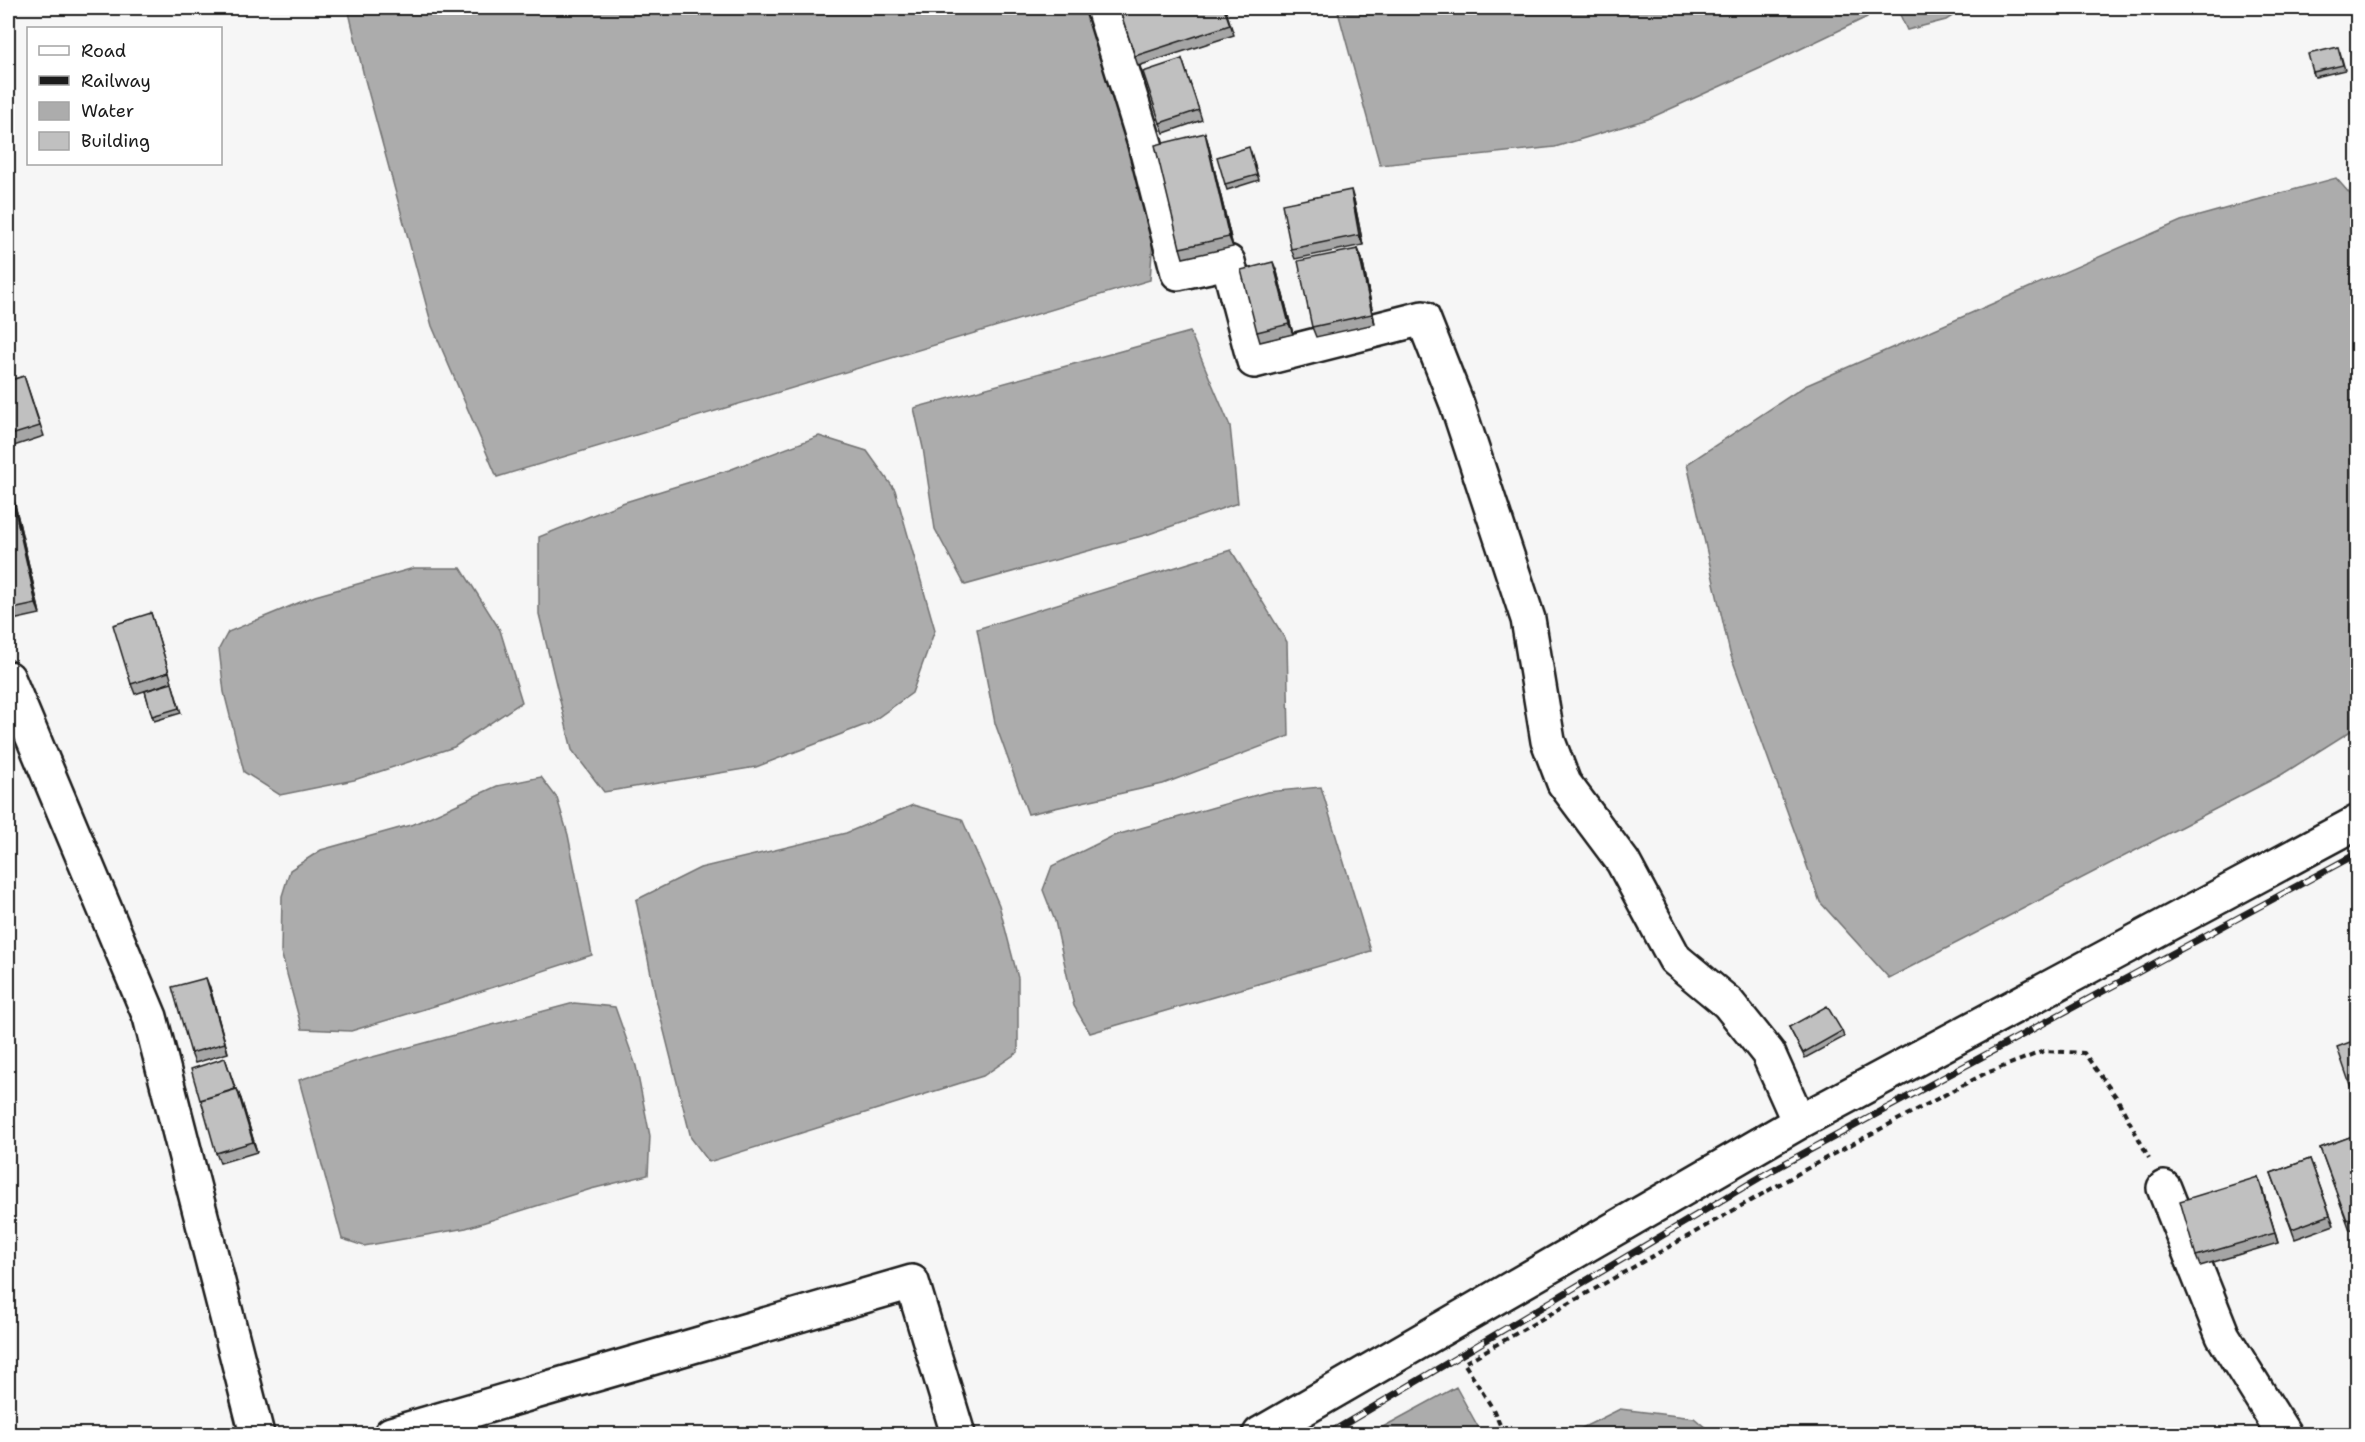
<svg xmlns="http://www.w3.org/2000/svg" width="2365" height="1442" viewBox="0 0 2365 1442" font-family="'Shantell Sans',sans-serif">
<style>
.water{fill:#acacac;stroke:#727272;stroke-width:1.5}
.lines{fill:none;stroke-linecap:round;stroke-linejoin:round}
.minor-casing{stroke:#1c1c1c;stroke-width:38}
.path{stroke:#1c1c1c;stroke-width:4;stroke-dasharray:6 4.5;stroke-linecap:butt}
.minor{stroke:#fff;stroke-width:33}
.rail-casing{stroke:#1c1c1c;stroke-width:7}
.rail{stroke:#fff;stroke-width:4.5;stroke-dasharray:14;stroke-linecap:butt}
.wall{fill:#a5a5a5;stroke:#1c1c1c;stroke-width:1.5}
.shaded-wall{fill:#868686;stroke:#1c1c1c;stroke-width:1.5}
.building{fill:#c0c0c0;stroke:#1c1c1c;stroke-width:1.5}
</style>
<rect width="100%" height="100%" fill="#f6f6f6"/>
<filter id="ink" filterUnits="userSpaceOnUse"><feTurbulence type="fractalNoise" baseFrequency=".0167" numOctaves="2"/><feDisplacementMap in="SourceGraphic" scale="12" xChannelSelector="R" yChannelSelector="G"/><feConvolveMatrix kernelMatrix="1 2 1 2 8 2 1 2 1" color-interpolation-filters="sRGB"/></filter>
<g filter="url(#ink)">
<!-- water -->
<path class="water" d="M348 8H1091L1153 239 1150 280 497 477 432 326 364 76Z
M1337 8H1864L1867 17 1763 67 1648 119 1555 147 1380 165Z
M1897 8H1965L1946 20 1907 30Z
M2336 178 2358 203 2357 727 2281 775 1889 978 1820 902 1730 653 1687 464 1805 386 2181 221Z
M1190 332 1230 426 1238 503 1149 534 965 585 935 529 923 448 914 408Z
M819 436 867 451 895 490 935 630 912 693 870 723 756 767 604 792 572 750 539 614V537L622 503 729 470Z
M1231 550 1287 642 1289 736 1163 784 1028 814 995 723 977 629Z
M414 568H461L500 630 522 702 454 747 354 780 280 795 244 772 224 692 219 649 228 632 315 596Z
M541 777 557 798 568 835 592 955 451 1001 351 1031 302 1029 281 952 282 896 290 870 321 850 414 824 497 786Z
M1321 787 1371 951 1090 1033 1074 1006 1055 921 1043 890 1052 866 1113 836 1267 792Z
M913 805 962 819 999 905 1018 978V1052L983 1076 709 1162 691 1138 656 999 636 900 700 868 846 833Z
M574 1003 615 1007 636 1066 650 1136 648 1175 591 1189 466 1228 364 1246 342 1239 299 1080 354 1062Z
M1456 1387 1482 1434H1370Z
M1620 1409 1694 1418 1713 1434H1570Z"/>
<g class="lines">
<defs>
<path id="minor" d="M1103 8 1145 144 1178 273 1228 262 1254 361 1423 318 1457 404 1528 619 1548 741 1564 783 1623 862 1675 959 1728 1003 1768 1053 1799 1122
M8 678 150 1017 257 1434
M2164 1188 2223 1336 2284 1434
M391 1434 912 1282 958 1434
M1260 1434 1799 1122 2358 822"/>
</defs>
<!-- minor casing -->
<use href="#minor" class="minor-casing"/>
<!-- path -->
<path class="path" d="M1504 1434 1493 1409 1464 1363 1824 1159 1984 1074 2044 1051 2084 1053 2117 1098 2149 1158"/>
<!-- minor -->
<use href="#minor" class="minor"/>
<defs>
<path id="rail" d="M1328 1434 1769 1172 2358 853"/>
</defs>
<!-- rail casing -->
<use href="#rail" class="rail-casing"/>
<!-- rail -->
<use href="#rail" class="rail"/>
</g>
<!-- wall -->
<path class="wall" d="M1119 8H1225L1234 35 1138 66Z
M2340 52 2345 70 2315 77 2313 72Z
M1182 59 1202 120 1164 133 1160 123Z
M1205 133 1208 143 1233 247 1183 258 1180 248Z
M1251 152 1259 180 1227 190 1225 184Z
M1354 200 1363 245 1295 259 1291 249Z
M1358 249 1362 259 1375 324 1316 337 1312 327Z
M1277 272 1293 334 1260 342 1257 332Z
M24 376 44 436 8 448V381Z
M8 474 40 614 8 621Z
M151 613 172 682 135 694 131 684Z
M172 683 181 713 154 721 145 691Z
M210 988 228 1053 195 1063 191 1053Z
M1789 1027 1842 1031 1844 1037 1805 1058Z
M225 1058 236 1090 237 1089 241 1099 257 1152 220 1163 216 1153Z
M2358 1134V1227L2350 1230 2320 1148Z
M2310 1159 2334 1225 2295 1239 2271 1173Z
M2258 1177 2278 1243 2200 1266 2196 1256Z"/>
<!-- shaded-wall -->
<path class="shaded-wall" d="M1205 133 1208 143 1233 247 1229 237Z
M1351 190 1354 200 1363 245 1359 235Z
M1358 249 1362 259 1375 324 1372 314Z
M1273 262 1277 272 1293 334 1289 324Z
M8 474 40 614 36 604 8 480Z
M206 978 210 988 228 1053 225 1043Z
M237 1089 241 1099 257 1152 253 1142Z
M2258 1177 2262 1187 2278 1243 2275 1233Z"/>
<!-- building -->
<path class="building" d="M1119 8H1224L1230 25 1135 56Z
M2338 47 2343 65 2313 72 2308 54Z
M1182 59 1199 110 1160 123 1143 72Z
M1205 133 1229 237 1180 248 1155 145Z
M1249 147 1257 175 1225 184 1217 157Z
M1351 190 1359 235 1291 249 1282 204Z
M1358 249 1372 314 1312 327 1298 261Z
M1273 262 1289 324 1257 332 1241 270Z
M24 376 40 426 8 436V381Z
M8 480 36 604 8 610Z
M151 613 169 672 131 684 113 625Z
M172 683 179 708 152 716 145 691Z
M206 978 225 1043 191 1053 172 987Z
M1827 1006 1842 1031 1803 1053 1789 1027Z
M2358 1039V1108L2337 1047Z
M225 1058 235 1089 200 1100 191 1069Z
M237 1089 253 1142 216 1153 201 1100Z
M2358 1134V1216L2347 1220 2320 1148Z
M2310 1159 2330 1215 2292 1229 2271 1173Z
M2258 1177 2275 1233 2196 1256 2180 1201Z"/>
</g>
<!-- margin -->
<rect width="2365" height="1442" fill="none" stroke="#fff" stroke-width="30"/>
<rect x="15" y="15" width="2335" height="1412" fill="none" stroke="#1c1c1c" stroke-width="2" filter="url(#ink)"/>
<!-- legend -->
<rect x="27" y="27" width="195" height="138" fill="#ffffff" stroke="#a4a4a4" stroke-width="1.5"/>
<rect x="39" y="46" width="30" height="9" fill="#ffffff" stroke="#a4a4a4" stroke-width="1.5"/>
<text x="81" y="57" font-size="18" fill="#1c1c1c">Road</text>
<rect x="39" y="76" width="30" height="9" fill="#1c1c1c" stroke="#a4a4a4" stroke-width="1.5"/>
<text x="81" y="87" font-size="18" fill="#1c1c1c">Railway</text>
<rect x="39" y="102" width="30" height="18" fill="#acacac" stroke="#a4a4a4" stroke-width="1.5"/>
<text x="81" y="117" font-size="18" fill="#1c1c1c">Water</text>
<rect x="39" y="132" width="30" height="18" fill="#c0c0c0" stroke="#a4a4a4" stroke-width="1.5"/>
<text x="81" y="147" font-size="18" fill="#1c1c1c">Building</text>
</svg>
